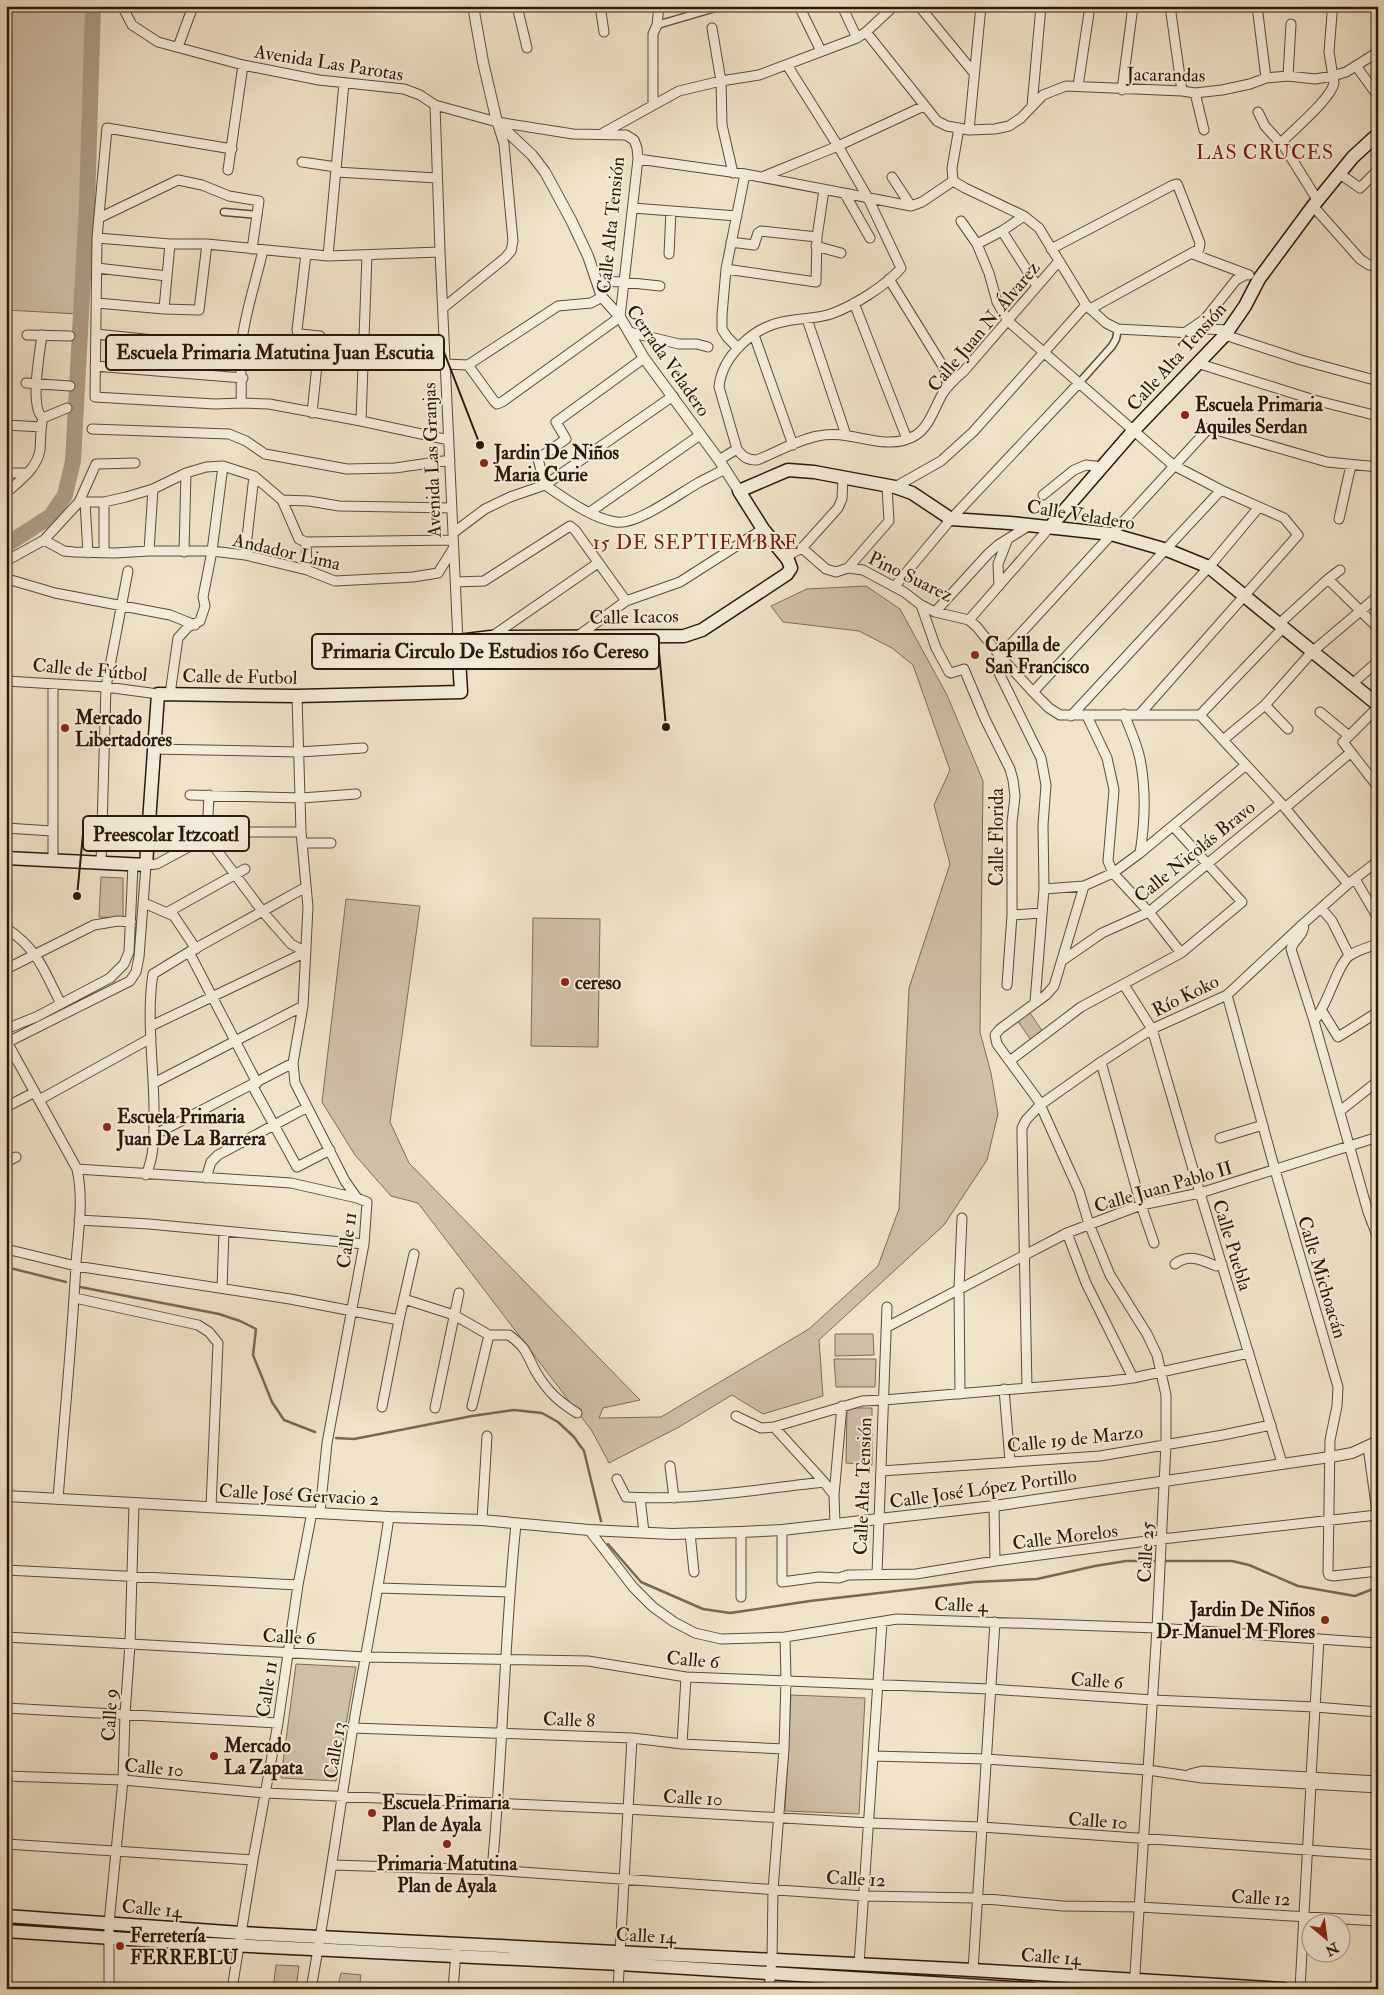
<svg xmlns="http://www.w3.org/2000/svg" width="1384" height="1995" viewBox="0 0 1384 1995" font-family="'IM FELL Double Pica',serif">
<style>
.green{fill:#cfc0a9;stroke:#7e6c5a}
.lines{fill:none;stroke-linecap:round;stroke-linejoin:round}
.stream{stroke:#796856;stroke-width:2.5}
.river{stroke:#ad9e88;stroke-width:16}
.pedestrian-casing{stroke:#5d4a3a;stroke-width:9}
.minor-casing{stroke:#5d4a3a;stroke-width:11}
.tertiary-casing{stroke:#5d4a3a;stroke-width:12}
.secondary-casing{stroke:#2c170b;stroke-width:15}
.pedestrian{stroke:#f5eddc;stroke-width:6}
.minor{stroke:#f5eddc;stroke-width:9}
.tertiary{stroke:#f5eddc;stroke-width:10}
.secondary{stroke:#f5eddc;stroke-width:12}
.poi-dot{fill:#8f2418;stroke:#f5eddc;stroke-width:2}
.labels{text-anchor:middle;stroke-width:4;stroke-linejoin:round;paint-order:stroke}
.street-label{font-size:19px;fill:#2c170b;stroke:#f5eddc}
.poi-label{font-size:19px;font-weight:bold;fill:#2c170b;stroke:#f5eddc;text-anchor:start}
.neighbourhood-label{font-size:20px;letter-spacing:1px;fill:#7a1f14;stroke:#f5eddc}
.leader{fill:none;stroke:#2c170b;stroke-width:2}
.callout-dot{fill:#2c170b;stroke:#f5eddc;stroke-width:2}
.callout{fill:#f5eddc;stroke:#2c170b;stroke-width:2}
.callout-label{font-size:20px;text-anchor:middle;font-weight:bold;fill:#2c170b}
</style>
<rect width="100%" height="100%" fill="#f0e3c9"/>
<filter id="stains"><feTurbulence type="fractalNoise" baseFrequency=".004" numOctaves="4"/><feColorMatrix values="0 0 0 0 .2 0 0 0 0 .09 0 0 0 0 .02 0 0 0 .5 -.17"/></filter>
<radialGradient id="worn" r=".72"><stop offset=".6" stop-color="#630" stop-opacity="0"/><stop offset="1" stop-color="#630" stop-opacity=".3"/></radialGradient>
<!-- green -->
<path class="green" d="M6 6H89L90 56 78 314 6 310Z
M866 586 900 609 947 695 983 781 980 1032 991 1073 998 1114 987 1160 944 1225 819 1340 823 1396 763 1414 732 1395 679 1427 609 1463 592 1431 418 1203 391 1196 355 1155 322 1102 346 899 420 906 390 1122 409 1163 640 1400 603 1408 599 1418 661 1417 809 1329 878 1266 899 1209 909 988 950 864 934 805 950 770 913 665 892 648 859 631 783 622 771 606 807 589Z
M101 877 123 878V918L99 917Z
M533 918 600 919 598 1047 531 1046Z
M1030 1013 1043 1032 1031 1040 1017 1020Z
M835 1334H873L874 1355 835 1356Z
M834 1359H876L875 1387H836Z
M847 1408H872V1465L846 1463Z
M296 1664 356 1667 336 1781 281 1778Z
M791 1695 865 1698 859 1814 785 1811Z
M276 1965 299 1966 296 1989H273Z
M341 1973 361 1975 359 1989H337Z"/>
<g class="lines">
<!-- stream -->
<path class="stream" d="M6 1267 66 1282
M80 1287 219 1314 240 1321 256 1329 253 1355 272 1402 284 1420 315 1432
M336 1438 354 1439 472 1416 514 1410 542 1413 558 1422 574 1437 584 1451 601 1521
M608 1544 641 1582 703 1609 730 1613 810 1601 974 1582 1037 1579 1095 1566 1126 1561H1232L1249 1565 1298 1586 1355 1596 1378 1587"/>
<!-- river -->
<path class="river" d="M6 545 51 516 65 495 73 461 87 204 93 6"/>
<defs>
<path id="pedestrian" d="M657 25 722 6
M224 212 258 215
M1079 383 1112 346 1116 339 1118 329"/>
<path id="minor" d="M122 6 132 25 158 42 243 65 319 80 404 89 420 95 435 105 497 122 573 134 626 135 634 140 637 148 638 159 620 317 502 402 497 404 494 401 468 365
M517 6 527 48
M600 6 604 32
M799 6 821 51
M842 6 857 38
M919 6 974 73
M1170 6 1182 91
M1257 6 1266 78
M712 28 721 81 722 125 733 173
M866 32 937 121 947 126 969 130 995 129 1009 126 1021 118 1043 95 1066 86 1182 91 1195 93 1222 90 1250 84 1266 78 1288 76 1315 79 1333 76 1346 72 1378 52
M178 47 193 6
M787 65 838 146 868 198 901 268C886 286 853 306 831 314 815 319 798 318 782 322 753 328 722 356 719 387L737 449C743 457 747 460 757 460 777 452 797 440 818 436 851 428 886 454 916 435 930 426 935 406 943 393 949 384 956 378 964 371L1059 261
M1356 66 1378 96
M1288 76 1291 24
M1078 86 1090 6
M1122 90 1133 6
M1195 93 1204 130
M653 104V34L657 25 659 6
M435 105 440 252 458 641
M1032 106 1041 6
M1258 112 1265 126 1285 148 1318 201
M969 130 981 6
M603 133 679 91 721 81 759 75 857 38 866 32 894 6
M1281 143C1293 130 1331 99 1334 83L1329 52 1332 14 1331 6
M232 149 107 128 97 238 95 397 215 404 241 403 269 404 361 421 449 440
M638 159 745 174 911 206 922 202 953 181
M302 162 336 167
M228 170 243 65
M336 172 437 178
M1340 174 1360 188 1378 170
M762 177 838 146 924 106
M892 177 911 206
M953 181 965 188 1024 216 1039 228 1086 305 1106 323 1118 329 1192 333 1206 329 1228 330
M953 181 952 168 959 128
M845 194 870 238
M1313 206 1360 259 1369 265 1378 266
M633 208 737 216
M99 218 178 180 202 185 229 196 259 201 252 249
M961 221 977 244 989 273 997 302 1008 321 1173 465 1221 490 1284 518 1298 535 1140 714
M1002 231 1037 286
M97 238 170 244H207L328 256 440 252
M731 242 754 245 758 233 761 231 817 237
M977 244 1002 231 1024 216
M816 246 841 253
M1051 249 1173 185 1177 184 1178 186 1200 243 1199 249 1090 309
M306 254 297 330 298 334H300L320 336 312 413
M669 254 671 211
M1193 254 1249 275
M328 256 344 83
M97 268 167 276
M726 269 816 282 817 237 824 190
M889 279 952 381
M597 281 623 282 660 286
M97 303 164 309 199 310 207 244
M854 303 907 439
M443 308 505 258 511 251 513 241 504 144 497 122
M164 309 170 244
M807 319 846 435
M629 332 679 344H697L708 347
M1186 332 1205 319 1236 280 1247 274
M96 334 241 349
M27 335 70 336
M42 335C40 351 29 408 43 418
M754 335 793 445
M1225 335 1301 360 1378 381
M738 348 727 337 722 329V315L726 269 745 174
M644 358 556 422 566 439 538 459 545 485C566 499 591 518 616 522 636 526 680 493 698 483 707 478 716 474 725 469
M1197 363 1314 400 1378 416
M445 364 468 365 558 306 591 303 602 297
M95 366 243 378
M26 383 70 386
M241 403C242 384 240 366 241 348 244 315 256 282 263 250
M43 418 67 408
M361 421 367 255
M6 425 41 427
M92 429 229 434 246 441 265 454 347 469 395 468 450 460
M719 460 737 449
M6 473H28
M895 487 941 461 973 432 1086 305
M6 493C19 481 37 469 40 450 41 439 40 429 43 418
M1043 495 1074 470 1086 465 1103 467
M282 500 309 501 339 506 452 508
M79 502H104L126 497 153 489 186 473 206 467 223 466 254 476 282 500 299 539 306 542 453 540
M85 502 88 553
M590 512 700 435
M1339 519 1351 465
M453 533 485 509 510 497 545 485 673 396
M44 540 64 551 74 552 115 553 149 551H212L245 555 307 570 335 581 413 577 438 573 453 549
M306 542 307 570
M802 548 838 508 842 499 843 478
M149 551 153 489
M104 552V502
M184 552 186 473
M245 555 254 476
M785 557 802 548 826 569 836 572 848 568 863 570 904 592 921 605 935 612 969 620 977 627 1000 656 1033 692 1049 708 1060 715H1200
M6 561 44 540 79 502 96 464 135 463
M848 568 889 521 887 487
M1328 579 1378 628
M11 580 55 593 170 615 195 625
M456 582 484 581 570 526 575 530 626 601
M895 586 951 519 1079 383
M999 586 998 564 1007 541
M921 605 936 648 949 672 951 673 964 669 985 719 1010 769 1013 780 1015 796 1012 823V915L1007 985
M935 612 988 554 998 545 1030 525
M969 620 1050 527
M1279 624 1328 579 1340 570
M578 636 626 601 680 582 763 529
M491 637 598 563
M6 681 106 687 158 694
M53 684V861
M1351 685 1378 661
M1033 692 1221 490
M170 694 178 638 188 627 200 621 205 606 203 597 212 551 223 466
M297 696 301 832 308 907 303 1006 293 1063 295 1083 345 1181 357 1198
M1265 705 1288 729
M1378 707 1343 742 1378 787
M1320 712 1349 736
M1124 714C1130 729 1137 744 1140 759 1146 789 1145 822 1140 853
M1200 715 1281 803 1348 884
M1200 715 1283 628
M1071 716 1209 567 1259 507
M1087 716 1107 758 1114 790 1108 861 1113 873 1149 912 1181 953
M1223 740 1265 705 1312 652 1378 596
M153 749 299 752 363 748
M190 795 301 798 356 794
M1285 808 1350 753
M149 826 208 832H301
M6 828 52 831
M207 837 263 912 291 944 306 952
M302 843H331
M101 863 106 687 128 571
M1355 879 1378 918
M1084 886 1054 986 1046 995 1000 1029 995 1035 997 1044 1038 1100 1079 1191 1089 1224 1110 1275 1147 1334 1157 1355 1166 1395V1444L1157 1628 1134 1989
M1044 889 1084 886 1113 873 1140 853 1246 765
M144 903 174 916 196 949
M1321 908 1332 921 1349 955
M168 912 245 869
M1012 915 1042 913
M1304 923C1304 937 1295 937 1291 949L1314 1021 1368 1212 1378 1238
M6 928C39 950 44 971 61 1004
M189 952 257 1083
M1063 960 1102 933 1149 912 1281 803
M6 969 94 925 118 921 131 922
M1124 985 1152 1029 1200 1193 1282 1463
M1227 995 1275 1170 1338 1387 1337 1406 1330 1440 1328 1572 1329 1575 1333 1576 1378 1571
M1035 1002 1044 889 1043 825 1046 785 1041 758 999 673 998 663 1000 656 1209 428 1327 462 1378 467
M1322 1011 1338 1037 1378 1012
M1314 1021C1328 1005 1337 965 1349 956 1357 950 1369 947 1378 944
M151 1026 306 952
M6 1029 36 1017 110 978 124 964 129 952 133 864
M7 1042 77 1169C84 1201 78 1232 76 1264 72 1342 64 1421 58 1499
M6 1043 130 981 136 972 139 957 146 865 157 864 207 837 209 795
M1011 1060 1081 1007 1181 953 1242 902 1173 826
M1101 1062 1141 1205 1154 1243
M154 1083 303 1006
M252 1085 297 1167 330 1150
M39 1100 151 1038
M6 1107 35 1092
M1340 1111 1378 1081
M154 1135 293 1063
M1220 1138 1263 1125
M6 1162 16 1157
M77 1169 291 1183 357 1198 367 1202 364 1244 327 1443 320 1512
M146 1175C155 1154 154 1134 154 1111 154 1068 146 1016 153 974L189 952 306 887
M206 1178 211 1162 218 1155 306 1108
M79 1220 149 1224 364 1244
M1067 1233 1086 1283 1133 1378
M6 1249 76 1266 290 1299 399 1320
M1175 1264C1189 1253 1202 1260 1216 1266L1222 1264
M222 1288 224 1231
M75 1298 198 1325 209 1332 218 1343 211 1507
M404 1299 454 1315 489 1335H509C528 1349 526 1354 536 1372 548 1392 558 1401 577 1413
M887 1327 1067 1233 1141 1205 1200 1193 1378 1137
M1027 1388 1022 1136V1128L1026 1120 1040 1105 1101 1062 1152 1029 1227 995 1304 923 1348 884 1378 861
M1004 1389 1010 1461
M960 1394 959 1288 962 1218
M472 1406 489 1335
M382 1407 399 1320 414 1254
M435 1408 459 1293
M736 1416 761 1428 774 1427 862 1401 884 1400 1110 1381 1133 1378 1249 1353
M774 1427 824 1482 834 1495
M1368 1447 1378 1519
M670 1466 674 1498
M881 1471 1100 1456 1223 1435 1271 1425
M617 1479 626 1497C692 1501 759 1489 824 1482
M640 1498 644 1532
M994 1506 995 1561
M482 1520 487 1436
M835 1524 834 1495 842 1406
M589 1530 633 1587 653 1607 674 1622 695 1633 721 1639 785 1637 897 1619 1157 1628 1378 1643
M782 1530V1582L819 1577 839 1578 848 1575 916 1574 995 1561 1162 1539 1377 1515
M741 1532V1597
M690 1533 694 1572
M6 1570 298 1585
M877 1574 887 1307
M379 1588 509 1592
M6 1637 366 1657 588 1661 686 1677 990 1689 1153 1700 1315 1707 1378 1712
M6 1708 278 1723
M353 1728 632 1738 682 1744 784 1749
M682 1744 686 1677
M873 1756 986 1759 1148 1770 1202 1778 1378 1788
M1190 1774 1202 1771 1378 1781
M6 1776 123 1780 265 1793 627 1809 870 1823 981 1827 1378 1855
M1311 1777 1319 1639
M6 1844 253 1860
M333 1865 492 1870 864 1896 976 1898 1063 1906 1140 1907 1378 1921
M492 1870C503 1755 504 1639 516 1524
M859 1964 882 1622
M973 1970 995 1622
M109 1989V1923L123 1780 125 1714 130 1644 134 1503
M232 1989 253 1860 278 1723 298 1585 312 1512
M311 1989C327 1902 339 1814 353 1727 365 1657 379 1587 389 1517
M453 1989 456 1952
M618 1989 632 1738
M769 1989 772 1959 773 1890 784 1749 786 1680 785 1637
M1300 1989 1311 1784"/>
<path id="tertiary" d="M473 6 483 62 497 122 532 155 545 172 571 220 588 256 602 297 620 317 644 358 719 460 739 491
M6 1496 389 1517 482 1520 589 1530 672 1534 741 1532 782 1530 994 1506 1330 1457 1352 1453 1378 1441"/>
<path id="secondary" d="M1050 527 1134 430 1225 335 1245 306 1259 279 1313 206 1353 157 1378 134
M6 858 146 865 158 694 297 696 461 692 458 641 491 637 684 636 702 630 787 574 791 568 788 560 763 529 739 491 788 470 814 472 895 487 912 493 951 519 1010 523 1111 534 1167 550 1209 567 1378 705
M6 1916 241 1933 973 1970 1284 1989
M6 1931 189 1943 620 1964 1032 1989"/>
</defs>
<!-- pedestrian casing -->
<use href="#pedestrian" class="pedestrian-casing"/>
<!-- minor casing -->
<use href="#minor" class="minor-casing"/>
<!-- tertiary casing -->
<use href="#tertiary" class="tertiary-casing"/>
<!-- secondary casing -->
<use href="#secondary" class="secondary-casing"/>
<!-- pedestrian -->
<use href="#pedestrian" class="pedestrian"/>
<!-- minor -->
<use href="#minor" class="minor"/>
<!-- tertiary -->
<use href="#tertiary" class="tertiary"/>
<!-- secondary -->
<use href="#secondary" class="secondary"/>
</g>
<!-- markers -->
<g class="poi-dot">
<circle cx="1185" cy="415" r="5"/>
<circle cx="484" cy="463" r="5"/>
<circle cx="975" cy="655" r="5"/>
<circle cx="65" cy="728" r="5"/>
<circle cx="565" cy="982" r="5"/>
<circle cx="107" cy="1127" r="5"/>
<circle cx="1325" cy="1620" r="5"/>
<circle cx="214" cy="1756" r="5"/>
<circle cx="372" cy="1813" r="5"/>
<circle cx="447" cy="1844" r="5"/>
<circle cx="120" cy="1946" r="5"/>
</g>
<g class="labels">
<!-- street labels -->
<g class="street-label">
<text transform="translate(329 62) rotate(9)" y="7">Avenida Las Parotas</text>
<text transform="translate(1166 74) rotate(1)" y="7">Jacarandas</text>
<text transform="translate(610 225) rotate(-84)" y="7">Calle Alta Tensión</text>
<text transform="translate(983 326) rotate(-50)" y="7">Calle Juan N. Álvarez</text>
<text transform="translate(1176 356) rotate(-48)" y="7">Calle Alta Tensión</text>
<text transform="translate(669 360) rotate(55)" y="7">Cerrada Veladero</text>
<text transform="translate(431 460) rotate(-92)" y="7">Avenida Las Granjas</text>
<text transform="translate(1081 514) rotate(9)" y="7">Calle Veladero</text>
<text transform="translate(287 551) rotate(13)" y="7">Andador Lima</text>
<text transform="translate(911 576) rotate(26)" y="7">Pino Suarez</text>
<text transform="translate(634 616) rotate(-1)" y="7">Calle Icacos</text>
<text transform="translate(90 669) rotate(5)" y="7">Calle de Fútbol</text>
<text transform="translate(240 676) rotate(1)" y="7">Calle de Futbol</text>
<text transform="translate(996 837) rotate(-90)" y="7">Calle Florida</text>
<text transform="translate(1194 851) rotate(-39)" y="7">Calle Nicolás Bravo</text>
<text transform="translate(1185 995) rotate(-26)" y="7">Río Koko</text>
<text transform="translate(1163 1186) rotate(-16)" y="7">Calle Juan Pablo II</text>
<text transform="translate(346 1240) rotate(-83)" y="7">Calle 11</text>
<text transform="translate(1233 1245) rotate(73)" y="7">Calle Puebla</text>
<text transform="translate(1323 1277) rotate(73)" y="7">Calle Michoacán</text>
<text transform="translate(1075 1438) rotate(-6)" y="7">Calle 19 de Marzo</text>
<text transform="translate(862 1486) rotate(-88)" y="7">Calle Alta Tensión</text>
<text transform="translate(983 1488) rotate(-8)" y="7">Calle José López Portillo</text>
<text transform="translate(299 1494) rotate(3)" y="7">Calle José Gervacio 2</text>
<text transform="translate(1065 1536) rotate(-7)" y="7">Calle Morelos</text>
<text transform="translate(1145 1552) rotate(-87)" y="7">Calle 25</text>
<text transform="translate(961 1604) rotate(2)" y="7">Calle 4</text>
<text transform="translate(289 1636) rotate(3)" y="7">Calle 6</text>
<text transform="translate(693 1659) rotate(5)" y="7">Calle 6</text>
<text transform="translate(1097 1680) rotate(4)" y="7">Calle 6</text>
<text transform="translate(266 1689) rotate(-82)" y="7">Calle 11</text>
<text transform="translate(109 1715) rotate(-87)" y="7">Calle 9</text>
<text transform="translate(569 1719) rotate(2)" y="7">Calle 8</text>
<text transform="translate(334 1750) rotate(-81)" y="7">Calle 13</text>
<text transform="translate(154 1767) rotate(5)" y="7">Calle 10</text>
<text transform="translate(693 1797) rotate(3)" y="7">Calle 10</text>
<text transform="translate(1098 1820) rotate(4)" y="7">Calle 10</text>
<text transform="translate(856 1878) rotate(3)" y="7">Calle 12</text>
<text transform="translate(1261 1897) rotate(3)" y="7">Calle 12</text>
<text transform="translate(152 1908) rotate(5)" y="7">Calle 14</text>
<text transform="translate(646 1935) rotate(3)" y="7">Calle 14</text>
<text transform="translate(1051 1956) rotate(4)" y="7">Calle 14</text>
</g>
<!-- poi labels -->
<g class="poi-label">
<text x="1195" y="411">Escuela Primaria<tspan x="1195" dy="22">Aquiles Serdan</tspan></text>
<text x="494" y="459">Jardin De Niños<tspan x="494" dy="22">Maria Curie</tspan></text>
<text x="985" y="651">Capilla de<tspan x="985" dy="22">San Francisco</tspan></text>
<text x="75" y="724">Mercado<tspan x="75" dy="22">Libertadores</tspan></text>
<text x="575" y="989">cereso</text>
<text x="117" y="1123">Escuela Primaria<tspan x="117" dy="22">Juan De La Barrera</tspan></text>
<text x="1315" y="1616" text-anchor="end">Jardin De Niños<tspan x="1315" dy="22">Dr Manuel M Flores</tspan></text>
<text x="224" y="1752">Mercado<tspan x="224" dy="22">La Zapata</tspan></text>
<text x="382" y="1809">Escuela Primaria<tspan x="382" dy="22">Plan de Ayala</tspan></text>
<text x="447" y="1870" text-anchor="middle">Primaria Matutina<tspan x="447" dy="22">Plan de Ayala</tspan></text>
<text x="130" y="1942">Ferretería<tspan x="130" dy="22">FERREBLU</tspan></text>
</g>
<!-- neighbourhood labels -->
<g class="neighbourhood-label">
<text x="1265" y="159">LAS CRUCES</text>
<text x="696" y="549">15 DE SEPTIEMBRE</text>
</g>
</g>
<!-- callouts -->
<path class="leader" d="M480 445L444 352M666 727L659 651M77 896L83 834"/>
<g class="callout-dot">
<circle cx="480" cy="445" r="5"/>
<circle cx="666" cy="727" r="5"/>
<circle cx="77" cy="896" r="5"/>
</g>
<g class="callout">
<rect x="106" y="335" width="338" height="35" rx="5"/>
<rect x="312" y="634" width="347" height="35" rx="5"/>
<rect x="83" y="816" width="166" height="35" rx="5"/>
</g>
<g class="callout-label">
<text x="275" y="359">Escuela Primaria Matutina Juan Escutia</text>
<text x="485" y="658">Primaria Circulo De Estudios 160 Cereso</text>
<text x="166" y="841">Preescolar Itzcoatl</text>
</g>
<!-- margin -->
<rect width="1384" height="1995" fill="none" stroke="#f0e3c9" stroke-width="25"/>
<rect x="8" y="8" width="1369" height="1980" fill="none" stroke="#2c170b" stroke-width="2.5"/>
<rect x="12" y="12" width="1359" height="1970" fill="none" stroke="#2c170b"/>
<!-- north arrow -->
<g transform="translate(1326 1938) rotate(151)"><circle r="24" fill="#f5eddc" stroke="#a59788"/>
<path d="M0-4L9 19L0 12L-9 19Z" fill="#8f2418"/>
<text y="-8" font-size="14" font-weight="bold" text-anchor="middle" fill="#2c170b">N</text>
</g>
<rect width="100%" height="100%" filter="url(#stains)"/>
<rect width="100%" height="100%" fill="url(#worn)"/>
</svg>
